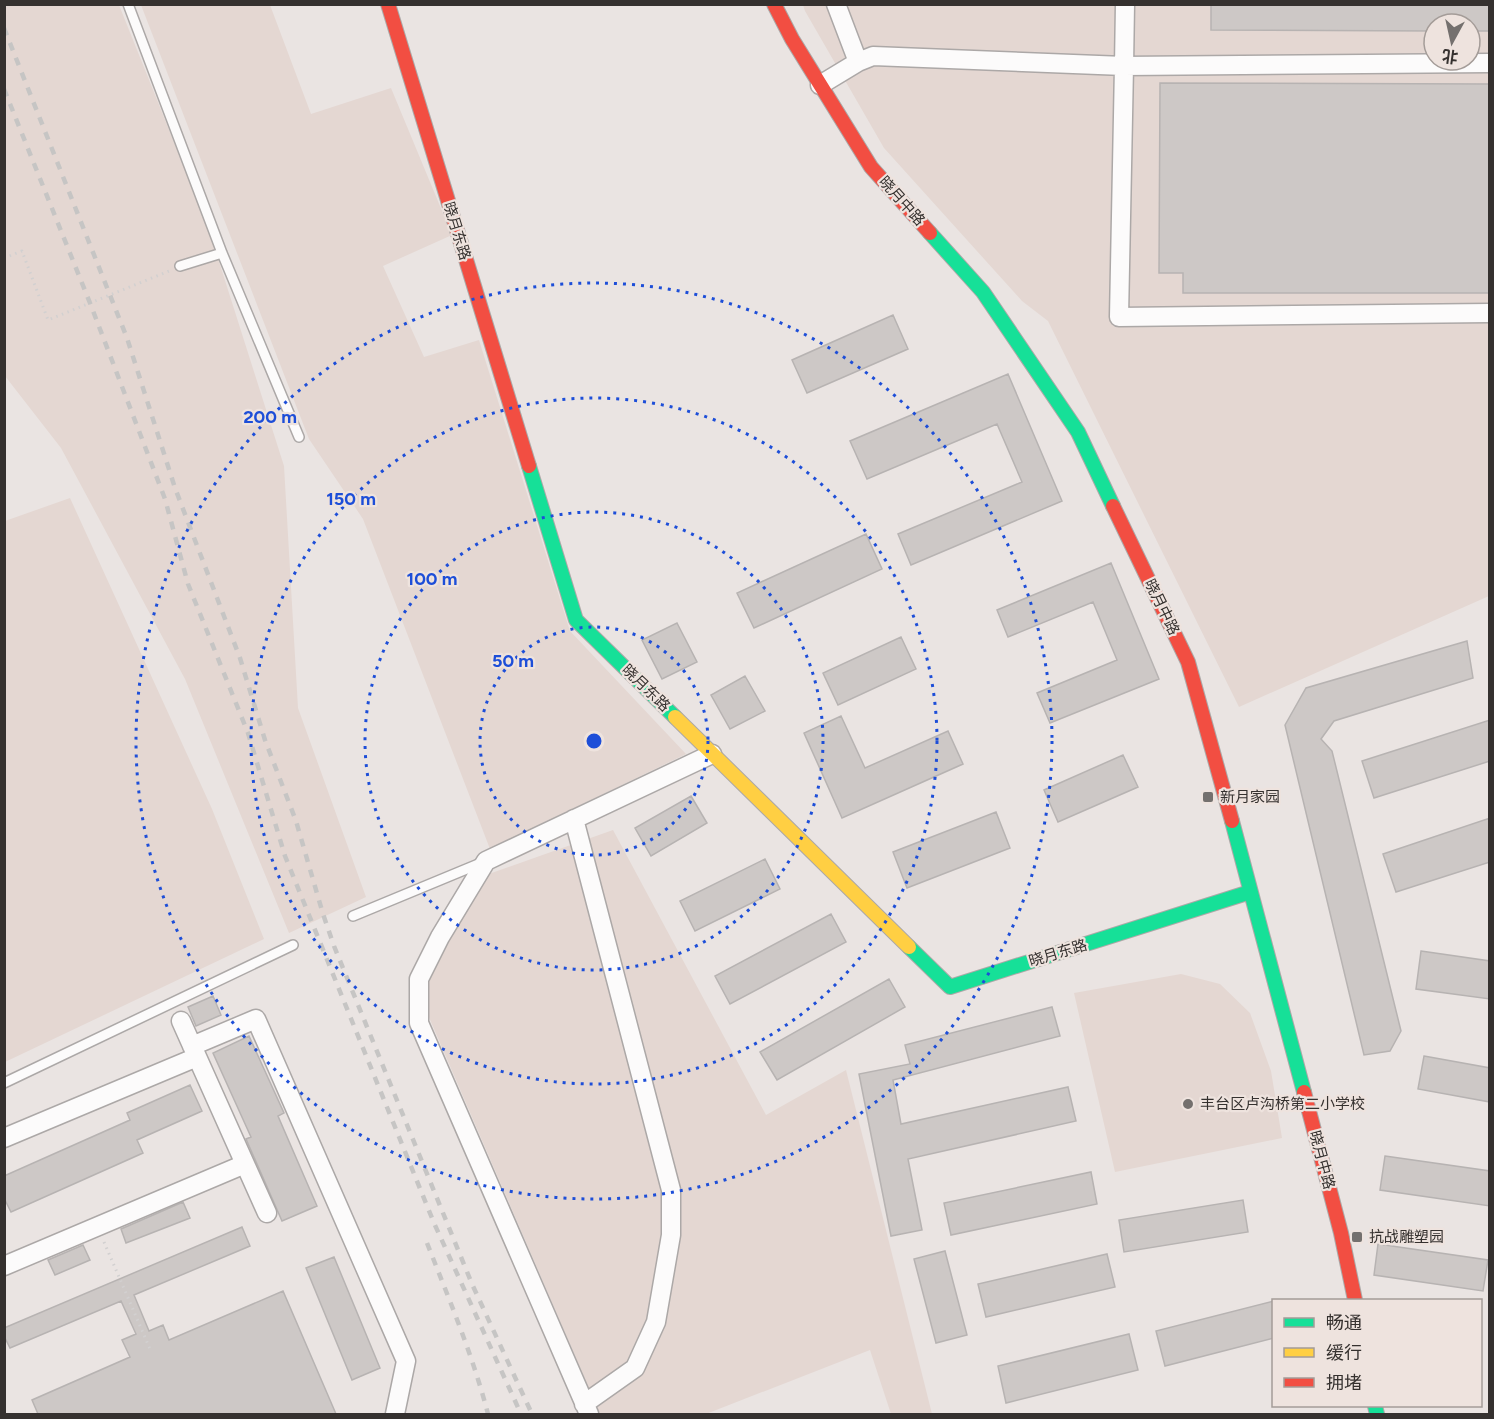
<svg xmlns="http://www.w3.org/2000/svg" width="1494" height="1419" viewBox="0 0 1494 1419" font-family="Figtree,'Noto Sans SC',sans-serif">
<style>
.built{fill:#e4d7d2;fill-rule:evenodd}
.building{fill:#cdc8c6;stroke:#b7b3b2;stroke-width:1.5}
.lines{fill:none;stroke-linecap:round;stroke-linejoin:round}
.lane-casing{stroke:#aca8a7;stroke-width:12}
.street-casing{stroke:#aca8a7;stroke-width:21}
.fast-casing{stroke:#aca8a7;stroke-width:16}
.slow-casing{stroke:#aca8a7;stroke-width:16}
.jam-casing{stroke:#aca8a7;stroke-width:16}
.path{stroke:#d2d0d0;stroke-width:3;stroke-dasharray:1.5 4.5;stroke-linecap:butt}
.lane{stroke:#fcfbfb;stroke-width:9}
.street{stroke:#fcfbfb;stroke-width:18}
.fast{stroke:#16e098;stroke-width:14}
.slow{stroke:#ffcf43;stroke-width:14}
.jam{stroke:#f24e42;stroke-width:14}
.rail{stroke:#c6c5c4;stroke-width:4.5;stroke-dasharray:8 8;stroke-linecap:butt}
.ring{fill:none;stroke:#1d4ed8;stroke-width:3;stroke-dasharray:3 6}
.poi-dot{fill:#74706e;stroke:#eee3de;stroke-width:2}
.labels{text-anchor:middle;stroke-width:4.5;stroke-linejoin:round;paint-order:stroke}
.street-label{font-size:15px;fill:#35312f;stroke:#eee3de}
.poi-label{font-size:15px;fill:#35312f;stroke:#eee3de;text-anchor:start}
.centre{fill:#1d4ed8;stroke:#eee3de;stroke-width:3}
.ring-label{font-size:18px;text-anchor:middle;font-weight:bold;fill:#1d4ed8;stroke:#eee3de;stroke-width:4.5;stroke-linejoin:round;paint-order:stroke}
</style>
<rect width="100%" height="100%" fill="#eae4e2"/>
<!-- built -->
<path class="built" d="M5 5H119L208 227 284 466 298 708 366 897 289 933 185 679 61 448 5 376Z
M141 5H270L311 114 391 88 452 235 383 266 424 357 479 340 570 631 686 754 490 849 363 519 309 439Z
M803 5H1489V596L1239 707 1048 321 1022 301 884 148 805 11ZM1434 24H1470V60H1434Z
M70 498 212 809 264 939 5 1062V521Z
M613 830 766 1115 846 1070 932 1414H891L870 1350 706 1414H600L428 1015 429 976 486 875Z
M1181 974 1220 984 1250 1013 1271 1071 1282 1138 1115 1172 1074 993Z"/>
<!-- building -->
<path class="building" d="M1211 4H1490V31H1470V24H1434V31L1211 30Z
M1160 83 1490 84V293H1183V273H1159Z
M893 315 908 349 807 393 792 360Z
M1008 374 1062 501 911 565 898 534 1022 482 997 424 867 479 850 441Z
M866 534 882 569 754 628 737 593Z
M1111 563 1159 679 1050 723 1037 693 1117 660 1093 602 1008 637 997 610Z
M677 623 697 662 662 679 642 640Z
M901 637 916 669 838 705 823 673Z
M1467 641 1473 678 1334 721 1321 739 1332 751 1401 1031 1390 1051 1364 1055 1285 725 1306 688Z
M745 676 765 711 730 729 711 695Z
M841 716 865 768 948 731 963 764 842 818 804 733Z
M1490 720V761L1374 798 1362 761Z
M1123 755 1138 787 1058 822 1044 790Z
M691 796 707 823 651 856 635 828Z
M996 812 1010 848 907 888 893 852Z
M1490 818V862L1396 892 1383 854Z
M765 859 780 889 695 931 680 901Z
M831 914 846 942 730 1004 715 976Z
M1421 951 1490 961V999L1416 989Z
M889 979 905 1007 777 1080 760 1052Z
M213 996 221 1015 196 1026 188 1007Z
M1052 1007 1060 1036 893 1080 901 1124 1068 1087 1076 1121 908 1159 922 1230 891 1236 859 1074 910 1064 905 1045Z
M249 1036 284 1113 278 1116 317 1206 282 1221 246 1139 251 1137 213 1053Z
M1424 1056 1490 1068V1102L1418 1089Z
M190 1085 202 1111 137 1140 143 1153 11 1212 4 1198V1176L130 1120 127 1113Z
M1385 1156 1490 1171V1206L1380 1190Z
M1091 1172 1097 1204 951 1235 944 1203Z
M1243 1200 1248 1232 1124 1252 1119 1220Z
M183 1202 190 1218 126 1243 121 1229Z
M242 1227 250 1246 134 1295 149 1331 163 1325 169 1340 283 1291 336 1414H38L32 1400 130 1357 122 1340 136 1334 121 1301 10 1348 4 1336V1328Z
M1378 1244 1488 1260 1483 1291 1374 1275Z
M83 1245 90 1260 55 1275 48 1260Z
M945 1251 967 1335 936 1343 914 1259Z
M1107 1254 1115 1287 986 1317 978 1284Z
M334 1257 380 1368 352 1380 306 1268Z
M1274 1301V1338L1165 1366 1156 1331Z
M1129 1334 1138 1370 1006 1403 998 1366Z"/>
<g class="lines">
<defs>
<path id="lane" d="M128 4 222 253 299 437
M180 266 222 253
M353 916 481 863
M4 1083 293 945"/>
<path id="street" d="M858 62 873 56 1124 66 1125 4
M1490 63 1124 66 1119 317 1490 313
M820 85 858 62 836 4
M574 819 671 1190V1235L656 1322 635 1368 584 1404
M181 1021 267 1213
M192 1046 256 1019 406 1361 395 1414
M4 1138 197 1057
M4 1266 245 1164
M589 1414 419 1023V979L440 937 486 861 712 754"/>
<path id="fast" d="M930 233 983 292 1078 432 1113 506
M529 466 576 620 675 717
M1232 821 1304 1092
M909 947 950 987 1250 892
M1375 1406 1377 1414"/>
<path id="slow" d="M675 717 909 947"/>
<path id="jam" d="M388 4 529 466
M774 4 792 39 871 167 930 233
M1113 506 1188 662 1232 821
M1304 1092 1341 1233 1355 1300"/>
</defs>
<!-- lane casing -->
<use href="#lane" class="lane-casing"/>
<!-- street casing -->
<use href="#street" class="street-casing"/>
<!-- fast casing -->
<use href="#fast" class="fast-casing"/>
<!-- slow casing -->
<use href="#slow" class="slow-casing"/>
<!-- jam casing -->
<use href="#jam" class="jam-casing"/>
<!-- path -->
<path class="path" d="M4 258 22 251 48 320 169 271
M104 1242 150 1349"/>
<!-- lane -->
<use href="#lane" class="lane"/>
<!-- street -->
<use href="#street" class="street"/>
<!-- fast -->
<use href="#fast" class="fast"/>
<!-- slow -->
<use href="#slow" class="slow"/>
<!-- jam -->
<use href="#jam" class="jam"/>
<!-- rail -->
<path class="rail" d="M4 28 127 338 175 488 240 658 265 740 296 821 323 914 334 946 472 1284 532 1414
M4 89 90 303 165 499 188 584 248 733 285 856 434 1223 521 1414
M427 1243C449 1299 473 1356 488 1414"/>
</g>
<!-- distance rings -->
<g class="ring">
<circle cx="594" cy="741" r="114"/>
<circle cx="594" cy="741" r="229"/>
<circle cx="594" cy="741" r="343"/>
<circle cx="594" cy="741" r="458"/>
</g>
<!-- markers -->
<g class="poi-dot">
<rect x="1202" y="791" width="12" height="12" rx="3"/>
<circle cx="1188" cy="1104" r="6"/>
<rect x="1351" y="1231" width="12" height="12" rx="3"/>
</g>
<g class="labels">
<!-- street labels -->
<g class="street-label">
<text transform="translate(902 201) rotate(48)" y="5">晓月中路</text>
<text transform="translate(457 231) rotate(73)" y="5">晓月东路</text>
<text transform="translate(1162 607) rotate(64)" y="5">晓月中路</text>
<text transform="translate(646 688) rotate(44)" y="5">晓月东路</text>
<text transform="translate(1058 953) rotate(-17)" y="5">晓月东路</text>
<text transform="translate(1322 1160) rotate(75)" y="5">晓月中路</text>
</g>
<!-- poi labels -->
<g class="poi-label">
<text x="1220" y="802">新月家园</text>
<text x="1200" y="1109">丰台区卢沟桥第二小学校</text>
<text x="1369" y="1242">抗战雕塑园</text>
</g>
</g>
<circle cx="594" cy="741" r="9" class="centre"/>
<g class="ring-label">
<text x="270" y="423">200 m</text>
<text x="351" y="505">150 m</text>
<text x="432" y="585">100 m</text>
<text x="513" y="667">50 m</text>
</g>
<!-- border -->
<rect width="1494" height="1419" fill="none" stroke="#35312f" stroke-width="12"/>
<!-- legend -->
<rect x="1272" y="1299" width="210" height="108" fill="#eee3de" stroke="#a49c98" stroke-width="1.5"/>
<rect x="1284" y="1318" width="30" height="9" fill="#16e098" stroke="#a49c98" stroke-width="1.5"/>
<text x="1326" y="1329" font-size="18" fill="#35312f">畅通</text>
<rect x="1284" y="1348" width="30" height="9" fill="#ffcf43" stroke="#a49c98" stroke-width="1.5"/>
<text x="1326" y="1359" font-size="18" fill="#35312f">缓行</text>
<rect x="1284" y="1378" width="30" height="9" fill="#f24e42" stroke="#a49c98" stroke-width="1.5"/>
<text x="1326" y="1389" font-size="18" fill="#35312f">拥堵</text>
<!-- north arrow -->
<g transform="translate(1452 42) rotate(188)"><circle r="28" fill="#eee3de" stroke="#a49c98" stroke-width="1.5"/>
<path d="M0-4.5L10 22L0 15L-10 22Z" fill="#74706e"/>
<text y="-9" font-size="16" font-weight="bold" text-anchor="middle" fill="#35312f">北</text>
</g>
</svg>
